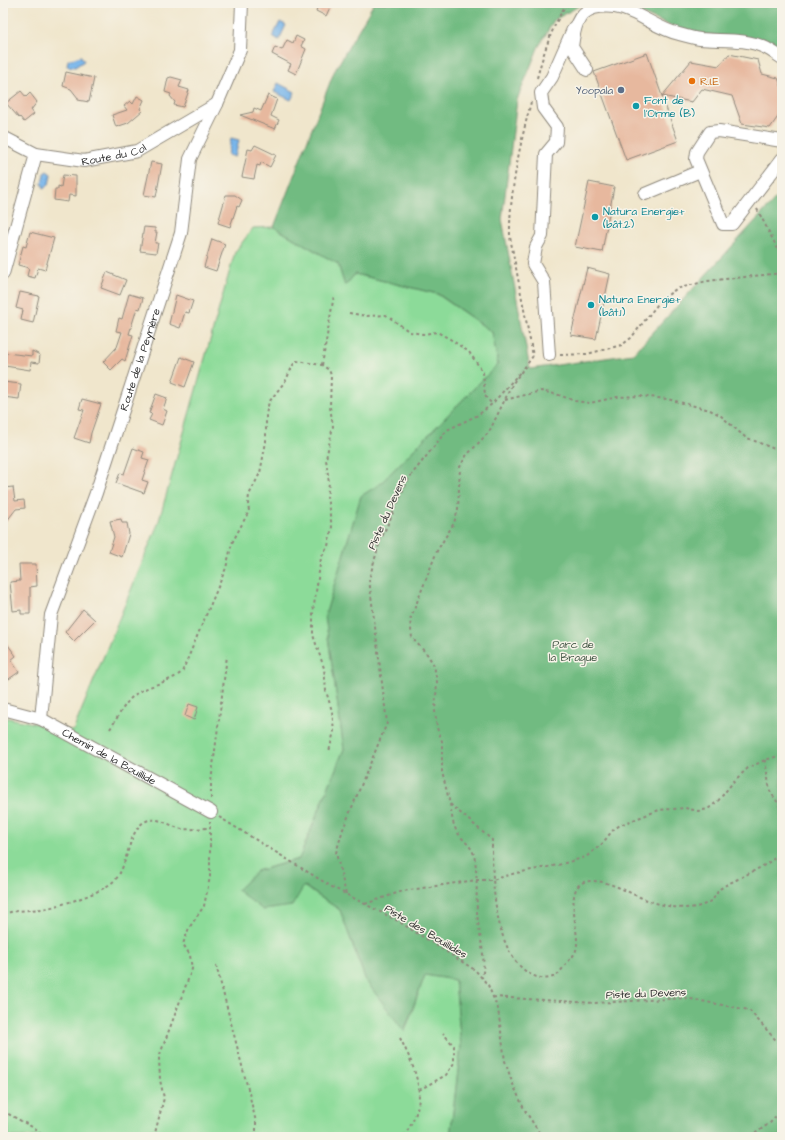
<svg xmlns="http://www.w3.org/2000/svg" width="785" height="1140" viewBox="0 0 785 1140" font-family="'Architects Daughter',sans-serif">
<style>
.green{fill:#8cdb99;stroke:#5c8362}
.forest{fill:#71bb81;stroke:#4e7356}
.water{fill:#78b5ea;stroke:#52708a}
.building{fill:#e7b89e}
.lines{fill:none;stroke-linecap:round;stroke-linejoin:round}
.minor-casing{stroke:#8e887c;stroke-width:14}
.path{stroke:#8e887c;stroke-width:2;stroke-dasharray:3 3;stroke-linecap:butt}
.minor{stroke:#fff;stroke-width:12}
.food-dot{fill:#e8710a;stroke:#f7f3e8;stroke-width:1.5}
.service-dot{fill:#5c6f8a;stroke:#f7f3e8;stroke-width:1.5}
.culture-dot{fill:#0f9aa8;stroke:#f7f3e8;stroke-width:1.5}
.labels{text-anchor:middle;stroke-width:3;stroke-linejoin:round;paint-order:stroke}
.food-label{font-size:11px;fill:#c56008;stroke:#f7f3e8;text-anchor:start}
.service-label{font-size:11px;fill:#4e5e75;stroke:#f7f3e8;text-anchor:end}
.culture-label{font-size:11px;fill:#0d838f;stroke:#f7f3e8;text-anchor:start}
.street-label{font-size:11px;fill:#2b2b2b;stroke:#f7f3e8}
.park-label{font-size:11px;fill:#435746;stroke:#f7f3e8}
</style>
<rect width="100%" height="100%" fill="#f7f3e8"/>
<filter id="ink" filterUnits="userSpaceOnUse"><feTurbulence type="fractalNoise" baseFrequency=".025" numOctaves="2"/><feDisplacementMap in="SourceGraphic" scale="8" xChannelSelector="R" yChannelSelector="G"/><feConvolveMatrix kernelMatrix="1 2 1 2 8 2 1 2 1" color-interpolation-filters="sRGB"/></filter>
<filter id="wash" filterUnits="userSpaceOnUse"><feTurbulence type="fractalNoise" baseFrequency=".012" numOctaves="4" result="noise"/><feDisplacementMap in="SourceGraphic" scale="16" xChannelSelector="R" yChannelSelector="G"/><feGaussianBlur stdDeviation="0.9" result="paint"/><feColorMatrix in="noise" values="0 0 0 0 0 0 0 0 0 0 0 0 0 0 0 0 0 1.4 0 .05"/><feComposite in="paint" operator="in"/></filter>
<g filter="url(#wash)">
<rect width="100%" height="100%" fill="#f0e6cc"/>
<!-- green -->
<path class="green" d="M274 227 338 264 345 286 355 274 437 294 492 332 498 364 380 484 361 496 325 616 344 749 305 844 782 1046 298 859 257 871 238 890 303 886 340 910 366 981 405 1031 425 975 455 980 461 1046 450 1137H9L8 1127H3V717L73 731 158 524 235 252 253 228Z"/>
<!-- forest -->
<path class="forest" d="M374 3H606L581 5 554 20 538 48 517 100 502 219 530 369 633 354 782 192V1137H450L461 1046 455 980 425 975 404 1031 366 981 340 910 304 886 292 906 263 910 237 890 257 871 299 859 344 749 325 616 361 496 380 484 498 364 492 332 438 294 355 274 345 286 338 264 274 227 334 72Z
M616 3H782V52L777 47 744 38 688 33Z"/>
<!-- water -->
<path class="water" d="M280 22 286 25 279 40 273 36Z
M81 56 84 61 75 67 67 66 68 60Z
M278 83 295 92 291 100 274 92Z
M231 138 239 140 235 157 228 155Z
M47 171 51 174 49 185 44 188 42 184 44 173Z"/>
<g id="blocks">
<!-- building -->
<path class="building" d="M319 3H332L326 16 316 11Z
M296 36 304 40 301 46 306 49 296 74 288 70 291 64 272 54 275 47 282 50 287 40 293 43Z
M647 53 662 96 691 61 719 66 729 54 758 60 762 74 778 78 782 88V111L770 128 742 124 732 96 702 89 692 102 662 96 678 141 626 160 594 72Z
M66 72 94 78 89 102 78 100V98L71 89 63 86Z
M171 77 182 80 179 87 189 90 183 107 174 105 175 102 170 96 171 94 165 92 168 78Z
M21 91 26 97 30 93 37 102 31 110 34 114 24 122 20 117 19 118 6 103Z
M268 95 277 99 271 116 279 120 275 129 240 115 253 112 254 108 261 111Z
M137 96 144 100 140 109 142 111 128 123 116 127 112 115 127 110 124 106 130 101 133 104Z
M255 145 276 155 270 167 261 162 260 166 257 165 254 179 242 177 248 149 252 150Z
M151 162 162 164 156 197 144 195Z
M63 175 76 176V196L69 195 68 202 54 200 55 189H58V186L61 187Z
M589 182 614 187 602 252 575 247Z
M226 195H235L242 200 239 207 237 206 230 227 218 223Z
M144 227 155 228V232H157L155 243H158L156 253 140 251Z
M30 232 54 238 45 270 38 268 35 278 27 276 29 268 18 265 23 246 26 247Z
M212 239 225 244 216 271 204 267Z
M587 268 610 274 596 339 571 335Z
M107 272 126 280 120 295 101 288Z
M20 292 39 296 33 323 21 320 23 310 16 308Z
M129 294 143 298 140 309 137 308 129 334 133 335 125 361 122 359 111 370 103 362 117 347 122 332 116 331 119 318 122 319Z
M176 295 193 301 189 313 185 312 180 328 169 324Z
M32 351 40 355 39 363 31 362 30 370 5 366 6 353 32 356Z
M181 357 194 362 185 387 172 382Z
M3 382 21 384 19 399 3 397Z
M156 394 167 398 163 409 167 411 162 425 149 420 152 414 149 413Z
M82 399 101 404 91 433 89 443 74 438 84 410 79 409Z
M133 448 144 452 142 458 149 460 142 480 148 482 144 493 116 483 120 473 124 474Z
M13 487 15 501 24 500 25 508 16 509 3 526 4 488Z
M121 519 122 523H127L129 534 122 557 109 552 114 537 110 521Z
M19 564H36L37 586 30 587V614H21V610L13 611 10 582 20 581Z
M83 609 95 620 74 641 65 632Z
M3 638 16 656 11 660 19 672 3 683Z
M189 704 198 707 194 720 185 716Z"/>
</g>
</g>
<g filter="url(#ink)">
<use href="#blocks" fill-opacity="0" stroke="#8e887c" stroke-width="1"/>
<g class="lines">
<defs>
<g id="minor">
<path d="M587 70 572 47C574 31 576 13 594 8 629 0 649 27 679 34 686 36 693 38 700 39 722 41 746 38 766 48 772 51 777 55 782 58"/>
<path id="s1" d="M3 137 36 154 84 161 137 151 217 104"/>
<path d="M782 141 719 131 710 132 697 152 696 159 723 224H732L782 159"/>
<path d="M645 194 700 171"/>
<path d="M3 274 36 154"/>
<path d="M549 355 544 282 533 264 536 247 542 236 546 154 556 142 557 127 543 108 541 93 552 77 574 27"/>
<path id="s2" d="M3 709 41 719 211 812"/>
<path id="s3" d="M41 719 51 615 96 493 181 233 190 159 217 104 240 50 242 3"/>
</g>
</defs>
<!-- minor casing -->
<use href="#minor" class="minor-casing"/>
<!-- path -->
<path class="path" d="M537 78C544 51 552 27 567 3
M531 102C520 144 509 194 510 237L533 356
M757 209 782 257
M349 313 367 316 386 315 410 332 423 334 437 332 450 339 469 352 483 372 485 396 492 404
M560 355 587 354 622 345 631 338 661 300 676 289 707 281 782 273
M533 356 513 383 489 432 466 456 460 467 458 509 454 523 437 551 410 620 412 638 427 654 434 665 437 682 435 711 437 728 442 741V772L450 804 492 840C492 878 493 953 530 974 537 978 545 980 553 977 558 976 562 969 565 965 569 960 575 955 576 950 582 933 558 879 593 881 611 881 630 894 647 900 666 907 696 914 713 899 716 896 717 892 720 889 724 886 731 882 736 880 753 871 768 865 782 852
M322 365 334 295
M505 400 541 391 559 395 575 401 590 403 617 397 640 396 667 399 710 410 720 415 745 437 782 452
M110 729C119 716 126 699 139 692 153 684 170 682 182 672L226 568 232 543 249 511 248 504 249 495 260 473 266 442V414L269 402 286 380 293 365 297 361 322 365 329 370 331 375 330 407 333 426 326 459 329 483 327 497 332 527 328 546 321 558 313 612V635L324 668 326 691 332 711 334 731 329 752
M765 760 770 791 782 809
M211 799V782L227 656
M450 804C452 814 452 825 458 833 463 841 471 845 474 855 478 873 476 893 477 911 478 934 487 956 482 978
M219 817 332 887 398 921 475 970 488 985 498 1009 505 1061 512 1082 524 1109 542 1137
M346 894 336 853 343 829 387 723 369 579 380 541 409 478 447 430 478 415 492 404 522 370
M365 904 403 891 476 880H492L516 873 558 865 586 857 602 844 612 831 620 825 659 810 685 808 698 811 708 809 718 801 734 781 748 768 765 760 782 755
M3 914C19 909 32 911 48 908 67 903 100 894 115 880 129 866 128 823 150 820 161 818 172 827 182 829 191 830 201 828 210 828
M216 965 248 1089 256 1122V1137
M493 997 594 1003 685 998 749 1010 782 1047
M400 1038C410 1058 424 1086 417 1109 415 1119 409 1128 404 1137
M419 1090 446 1075 454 1063V1046L443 1033
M3 1111 34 1128 44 1137
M154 1137 164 1098 160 1080 159 1057 192 969 190 955 183 944 189 928 204 906 210 877V822
M750 1137 770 1123 782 1109"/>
<!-- minor -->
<use href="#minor" class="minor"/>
</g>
</g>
<!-- markers -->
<circle class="food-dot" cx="692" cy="81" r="4"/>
<circle class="service-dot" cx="621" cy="90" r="4"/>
<g class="culture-dot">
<circle cx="636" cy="106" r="4"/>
<circle cx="595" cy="217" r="4"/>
<circle cx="591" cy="305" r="4"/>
</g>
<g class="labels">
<!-- food labels -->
<g class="food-label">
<text x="700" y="85">R.I.E</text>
</g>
<!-- service labels -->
<g class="service-label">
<text x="613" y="94">Yoopala</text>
</g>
<!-- culture labels -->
<g class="culture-label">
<text x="644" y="104">Font de<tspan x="644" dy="13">l'Orme (B)</tspan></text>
<text x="603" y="215">Natura Energie+<tspan x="603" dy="13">(bât.2)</tspan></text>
<text x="599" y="303">Natura Energie+<tspan x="599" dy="13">(bât.1)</tspan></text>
</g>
<!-- street labels -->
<g class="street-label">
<text dy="4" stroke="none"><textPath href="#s1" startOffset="116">Route du Col</textPath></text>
<text dy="4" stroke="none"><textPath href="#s3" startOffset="375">Route de la Peyrière</textPath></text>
<text transform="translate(387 512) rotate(-66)" y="4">Piste du Devens</text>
<text dy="4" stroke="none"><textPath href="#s2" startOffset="117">Chemin de la Bouillide</textPath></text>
<text transform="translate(426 931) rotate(31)" y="4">Piste des Bouillides</text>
<text transform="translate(646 993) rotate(-2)" y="4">Piste du Devens</text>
</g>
<!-- park labels -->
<g class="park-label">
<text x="573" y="648">Parc de<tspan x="573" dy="13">la Brague</tspan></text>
</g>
</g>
<!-- margin -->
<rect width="785" height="1140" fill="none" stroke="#f7f3e8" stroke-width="16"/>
</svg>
